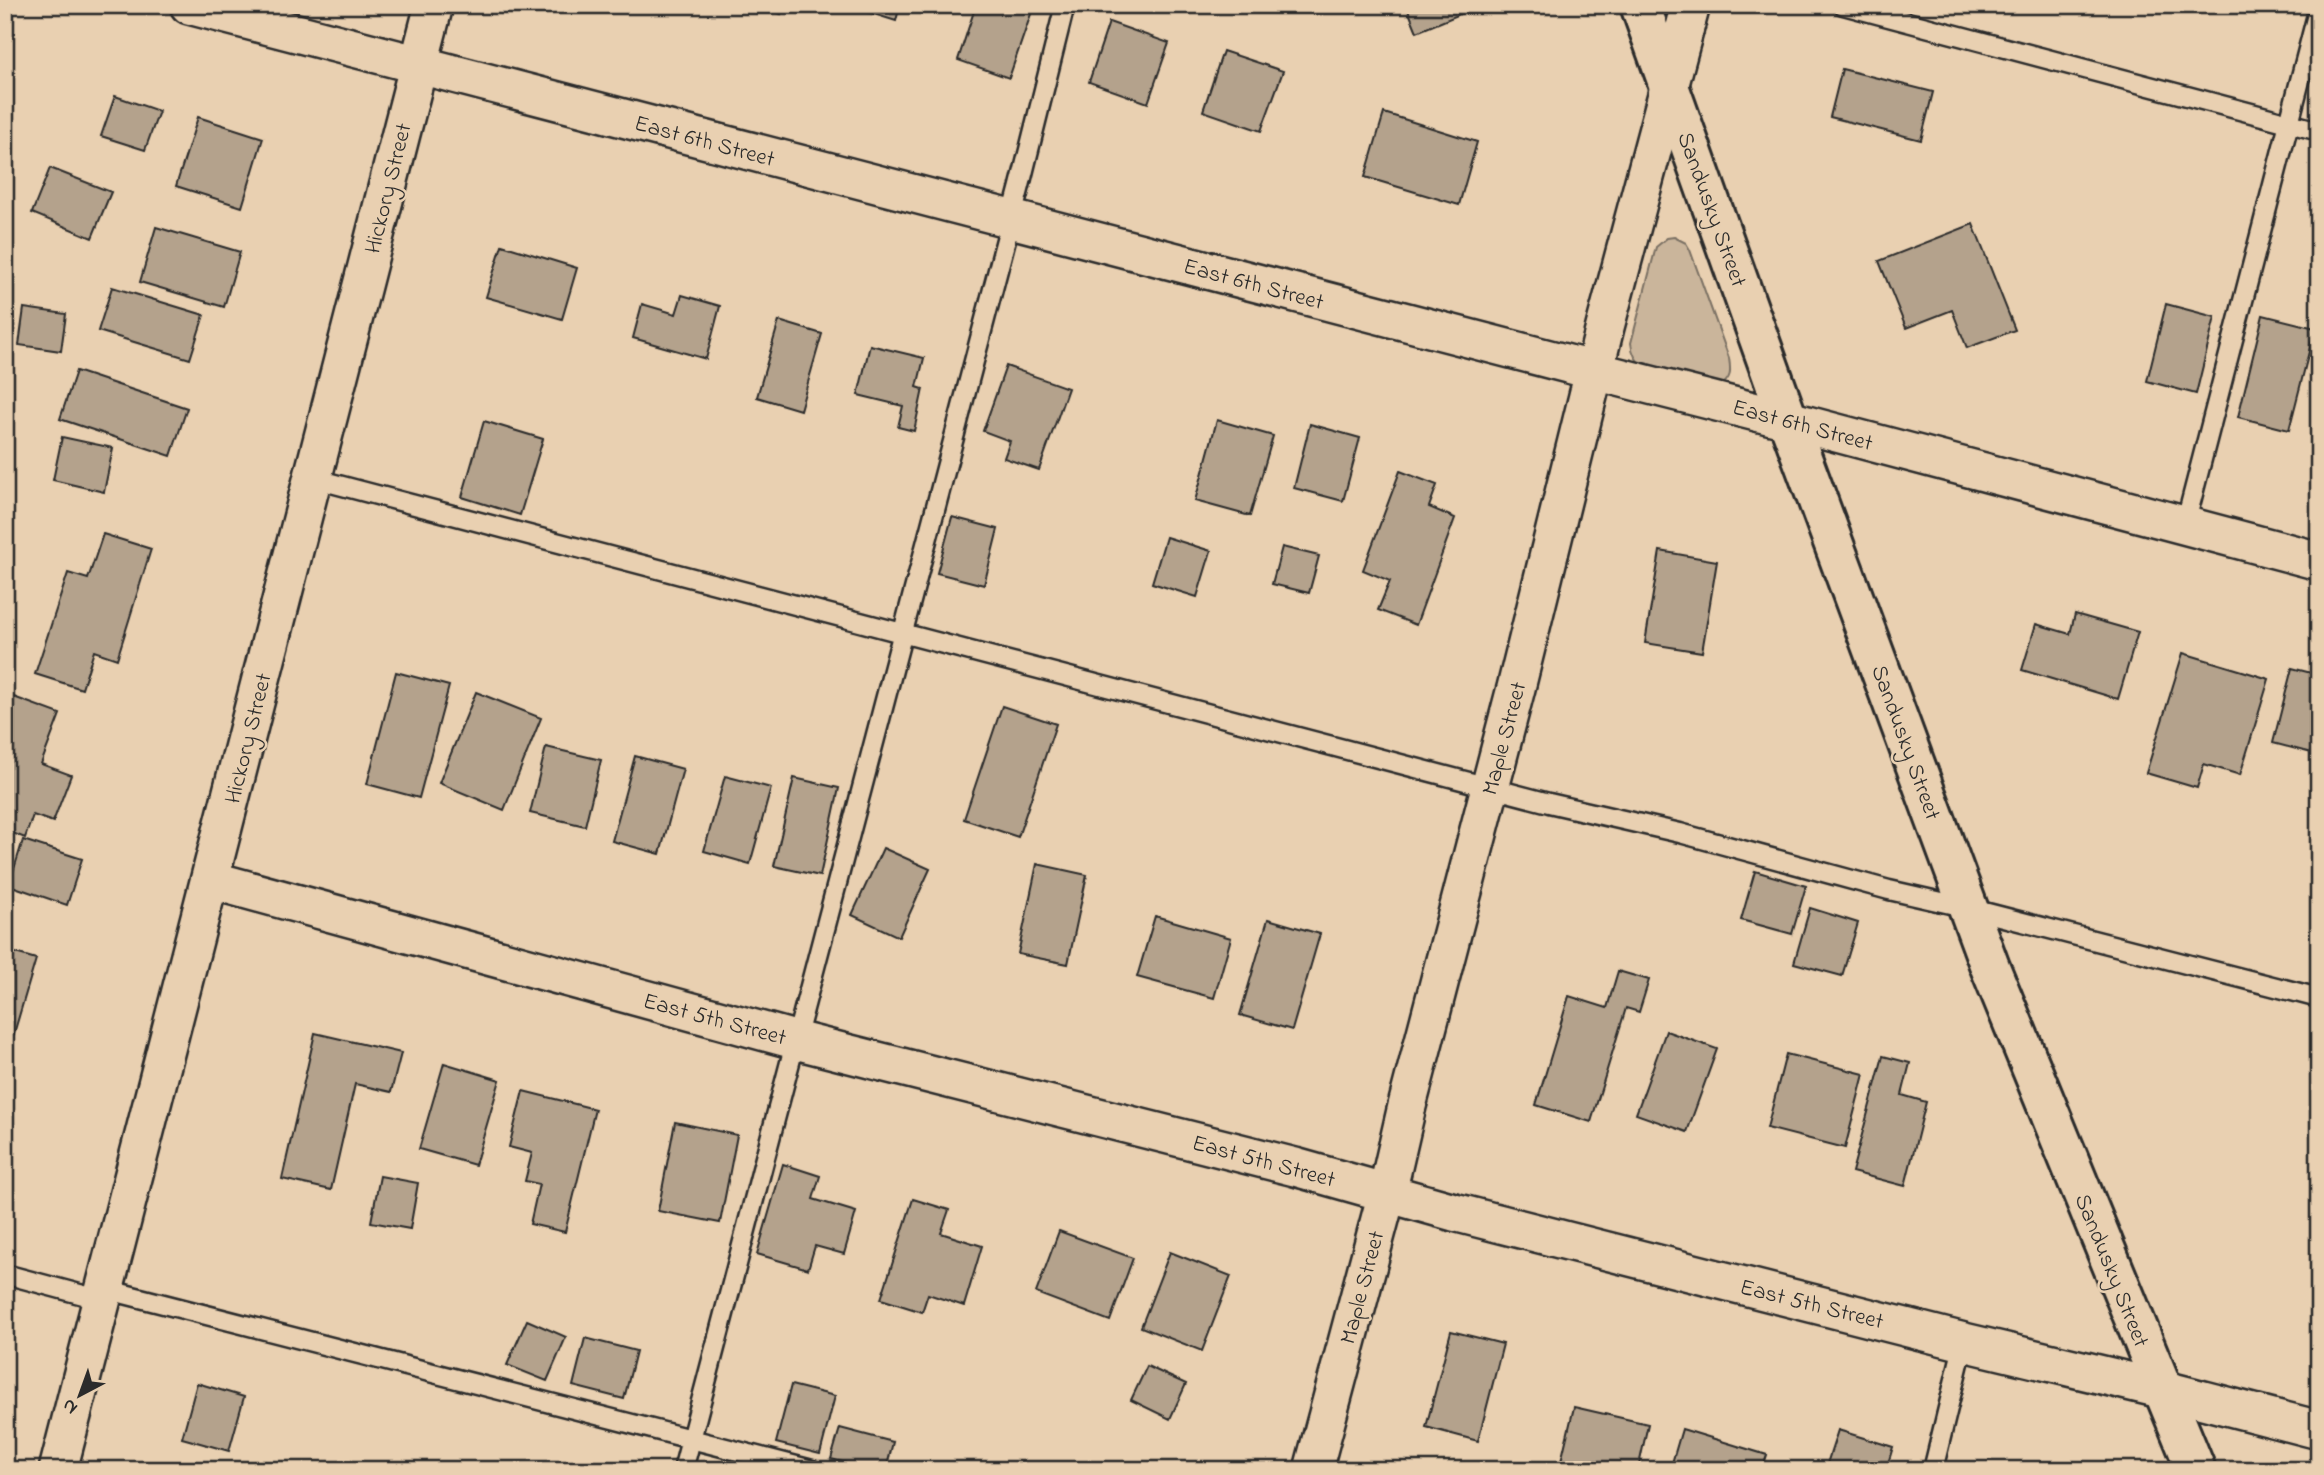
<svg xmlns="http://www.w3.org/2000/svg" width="2324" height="1475" viewBox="0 0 2324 1475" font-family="'Indie Flower',sans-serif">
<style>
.green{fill:#cab59b;stroke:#7a7063;stroke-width:2}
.building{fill:#b4a28c;stroke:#2b2b2b;stroke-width:2}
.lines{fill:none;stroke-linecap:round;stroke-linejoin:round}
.service-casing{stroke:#2b2b2b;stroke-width:23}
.minor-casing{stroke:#2b2b2b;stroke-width:42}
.primary-casing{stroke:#2b2b2b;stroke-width:44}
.service{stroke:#e9d0b1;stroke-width:18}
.minor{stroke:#e9d0b1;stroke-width:37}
.primary{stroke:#e9d0b1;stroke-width:38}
.labels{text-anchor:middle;stroke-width:5;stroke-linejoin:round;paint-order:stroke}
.street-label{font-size:23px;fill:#2b2b2b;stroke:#e9d0b1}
</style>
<rect width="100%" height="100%" fill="#e9d0b1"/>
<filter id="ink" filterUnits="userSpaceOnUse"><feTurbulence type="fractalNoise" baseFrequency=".0143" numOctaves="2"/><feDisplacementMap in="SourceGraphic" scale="14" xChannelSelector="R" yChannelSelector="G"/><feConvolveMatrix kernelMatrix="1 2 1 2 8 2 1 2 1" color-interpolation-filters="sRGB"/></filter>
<g filter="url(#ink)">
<!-- green -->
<path class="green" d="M1674 237 1686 243 1690 250 1729 358C1731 371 1732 380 1719 386L1643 366C1635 360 1632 353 1631 343L1656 247 1667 238Z"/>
<!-- building -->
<path class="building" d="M753 5H783L781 14Z
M845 5H900L896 21Z
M976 5H1026L1033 8 1009 78 958 60Z
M1406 5H1476L1477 7 1417 32Z
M1109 22 1169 43 1148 103 1089 82Z
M1223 51 1283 71 1261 131 1203 111Z
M1842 69 1933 92 1921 140 1830 117Z
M115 96 159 111 145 150 101 136Z
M1384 113 1477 142 1459 205 1365 177Z
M198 117 263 138 242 207 176 186Z
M50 168 111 192 92 238 32 213Z
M1973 224 2015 330 1967 348 1952 310 1906 328 1879 261Z
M156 227 240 252 224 307 140 282Z
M502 245 577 268 562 319 486 297Z
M112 287 204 315 190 359 98 331Z
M682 295 720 306 706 359 633 338 642 304 676 314Z
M2166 304 2215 317 2196 394 2147 381Z
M24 308 66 314 61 351 19 345Z
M2263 315 2315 328 2289 430 2238 417Z
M779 321 822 334 800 410 757 397Z
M870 345 924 358 917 387 923 389 914 431 898 427 903 406 858 395Z
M1006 366 1068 388 1039 470 1004 458 1010 441 983 431Z
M76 371 187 408 171 456 60 419Z
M1217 420 1273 436 1250 516 1195 501Z
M484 421 543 439 520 515 462 497Z
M1310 424 1360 438 1343 501 1294 488Z
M62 437 113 448 104 492 53 480Z
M1400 471 1437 485 1429 507 1455 518 1416 625 1378 610 1390 581 1363 570Z
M952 517 998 529 984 585 937 573Z
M103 534 151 549 117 659 94 651 82 689 35 674 68 573 88 579Z
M1166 537 1211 551 1197 597 1152 583Z
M1282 547 1319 556 1309 593 1272 584Z
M1660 551 1717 561 1702 652 1645 643Z
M2075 614 2138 632 2118 699 2022 670 2036 624 2070 634Z
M2183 653 2269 679 2240 775 2204 764 2197 788 2146 773Z
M2292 668 2319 675V755L2273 743Z
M396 672 449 686 419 798 367 784Z
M476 692 541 718 504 810 439 783Z
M11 696 60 714 41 764 71 775 53 822 33 815 25 838 5 830V712Z
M1002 706 1056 724 1018 837 964 819Z
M546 747 601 760 585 826 530 813Z
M635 756 683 769 660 854 612 841Z
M725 776 771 788 750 864 704 851Z
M794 778 839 788 820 876 774 866Z
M23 840 82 859 67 905 9 885Z
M883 848 930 869 899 937 852 915Z
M1037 864 1087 875 1068 964 1018 954Z
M1755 871 1806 886 1792 934 1741 920Z
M1810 908 1858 923 1842 976 1794 963Z
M1155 916 1231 938 1214 998 1137 977Z
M1268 919 1320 934 1292 1030 1240 1015Z
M5 950 36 959 7 1057 5 1056Z
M1618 971 1649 980 1639 1012 1626 1008 1591 1122 1536 1105 1569 996 1607 1008Z
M1666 1031 1717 1049 1687 1132 1636 1114Z
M315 1033 401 1053 391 1092 355 1084 331 1190 282 1179Z
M1786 1054 1864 1074 1845 1148 1767 1128Z
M1883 1056 1910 1063 1902 1095 1926 1102 1905 1186 1852 1172Z
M444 1063 500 1080 475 1165 419 1149Z
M523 1091 595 1109 565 1232 530 1224 539 1184 525 1181 532 1153 509 1147Z
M675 1122 737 1135 720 1223 658 1211Z
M783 1164 820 1176 813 1199 856 1212 844 1254 815 1246 808 1269 757 1254Z
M380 1176 418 1183 410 1229 371 1222Z
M913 1199 949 1210 941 1233 982 1246 964 1306 928 1294 922 1312 881 1299Z
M1059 1231 1133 1258 1110 1321 1036 1293Z
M1170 1252 1231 1276 1202 1351 1141 1327Z
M527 1320 566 1337 547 1381 507 1365Z
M1451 1331 1503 1344 1478 1441 1426 1427Z
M585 1338 636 1351 624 1399 573 1386Z
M1147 1366 1186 1384 1170 1419 1131 1400Z
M197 1383 244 1397 229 1451 182 1438Z
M791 1385 835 1396 820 1454 776 1443Z
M1574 1407 1648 1424 1638 1470H1559Z
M840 1428 893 1442 886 1470H873L831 1459Z
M1682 1429 1767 1455 1762 1470H1670Z
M1838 1430 1893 1447 1886 1470H1825Z"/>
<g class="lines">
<defs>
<path id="service" d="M1843 5 2319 131
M312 478 1549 803 1680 833 1889 890 1968 908 2319 998
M2185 525 2319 7
M5 1274 102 1300
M105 1289 812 1470
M683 1470 1020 186 1065 5
M1933 1470 1964 1342"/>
<path id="minor" d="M189 5 1595 371 1788 420 2319 561
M211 880 795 1040 1295 1167 1454 1212 1964 1342 2161 1389 2319 1430
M58 1470 434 5
M1313 1470 1387 1193 1407 1106 1516 688 1605 327 1691 5"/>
<path id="primary" d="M1640 5 1788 420 1990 967 2196 1470"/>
</defs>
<!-- service casing -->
<use href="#service" class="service-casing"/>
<!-- minor casing -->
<use href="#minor" class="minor-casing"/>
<!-- primary casing -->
<use href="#primary" class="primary-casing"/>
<!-- service -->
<use href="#service" class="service"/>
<!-- minor -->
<use href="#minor" class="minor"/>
<!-- primary -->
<use href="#primary" class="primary"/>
</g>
</g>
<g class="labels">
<!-- street labels -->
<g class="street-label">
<text transform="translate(705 140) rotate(15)" y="8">East 6th Street</text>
<text transform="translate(387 188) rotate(-76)" y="8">Hickory Street</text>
<text transform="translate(1713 209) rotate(70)" y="8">Sandusky Street</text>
<text transform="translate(1254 283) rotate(15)" y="8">East 6th Street</text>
<text transform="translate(1803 424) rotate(15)" y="8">East 6th Street</text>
<text transform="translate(247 738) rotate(-76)" y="8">Hickory Street</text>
<text transform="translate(1503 738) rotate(-75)" y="8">Maple Street</text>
<text transform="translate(1907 742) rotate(70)" y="8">Sandusky Street</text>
<text transform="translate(715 1018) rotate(15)" y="8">East 5th Street</text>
<text transform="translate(1264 1160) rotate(15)" y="8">East 5th Street</text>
<text transform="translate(2113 1270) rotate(68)" y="8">Sandusky Street</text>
<text transform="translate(1361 1287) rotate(-75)" y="8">Maple Street</text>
<text transform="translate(1812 1303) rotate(14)" y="8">East 5th Street</text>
</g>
</g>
<!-- margin -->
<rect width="2324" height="1475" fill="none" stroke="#e9d0b1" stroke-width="28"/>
<rect x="14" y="14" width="2296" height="1447" fill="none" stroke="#2b2b2b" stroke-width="2.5" filter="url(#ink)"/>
<!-- north arrow -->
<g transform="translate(80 1395) rotate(221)" stroke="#e9d0b1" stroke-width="5" paint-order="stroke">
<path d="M0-5L12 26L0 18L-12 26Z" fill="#2b2b2b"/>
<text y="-10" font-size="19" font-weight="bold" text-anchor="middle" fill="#2b2b2b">N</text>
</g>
</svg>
